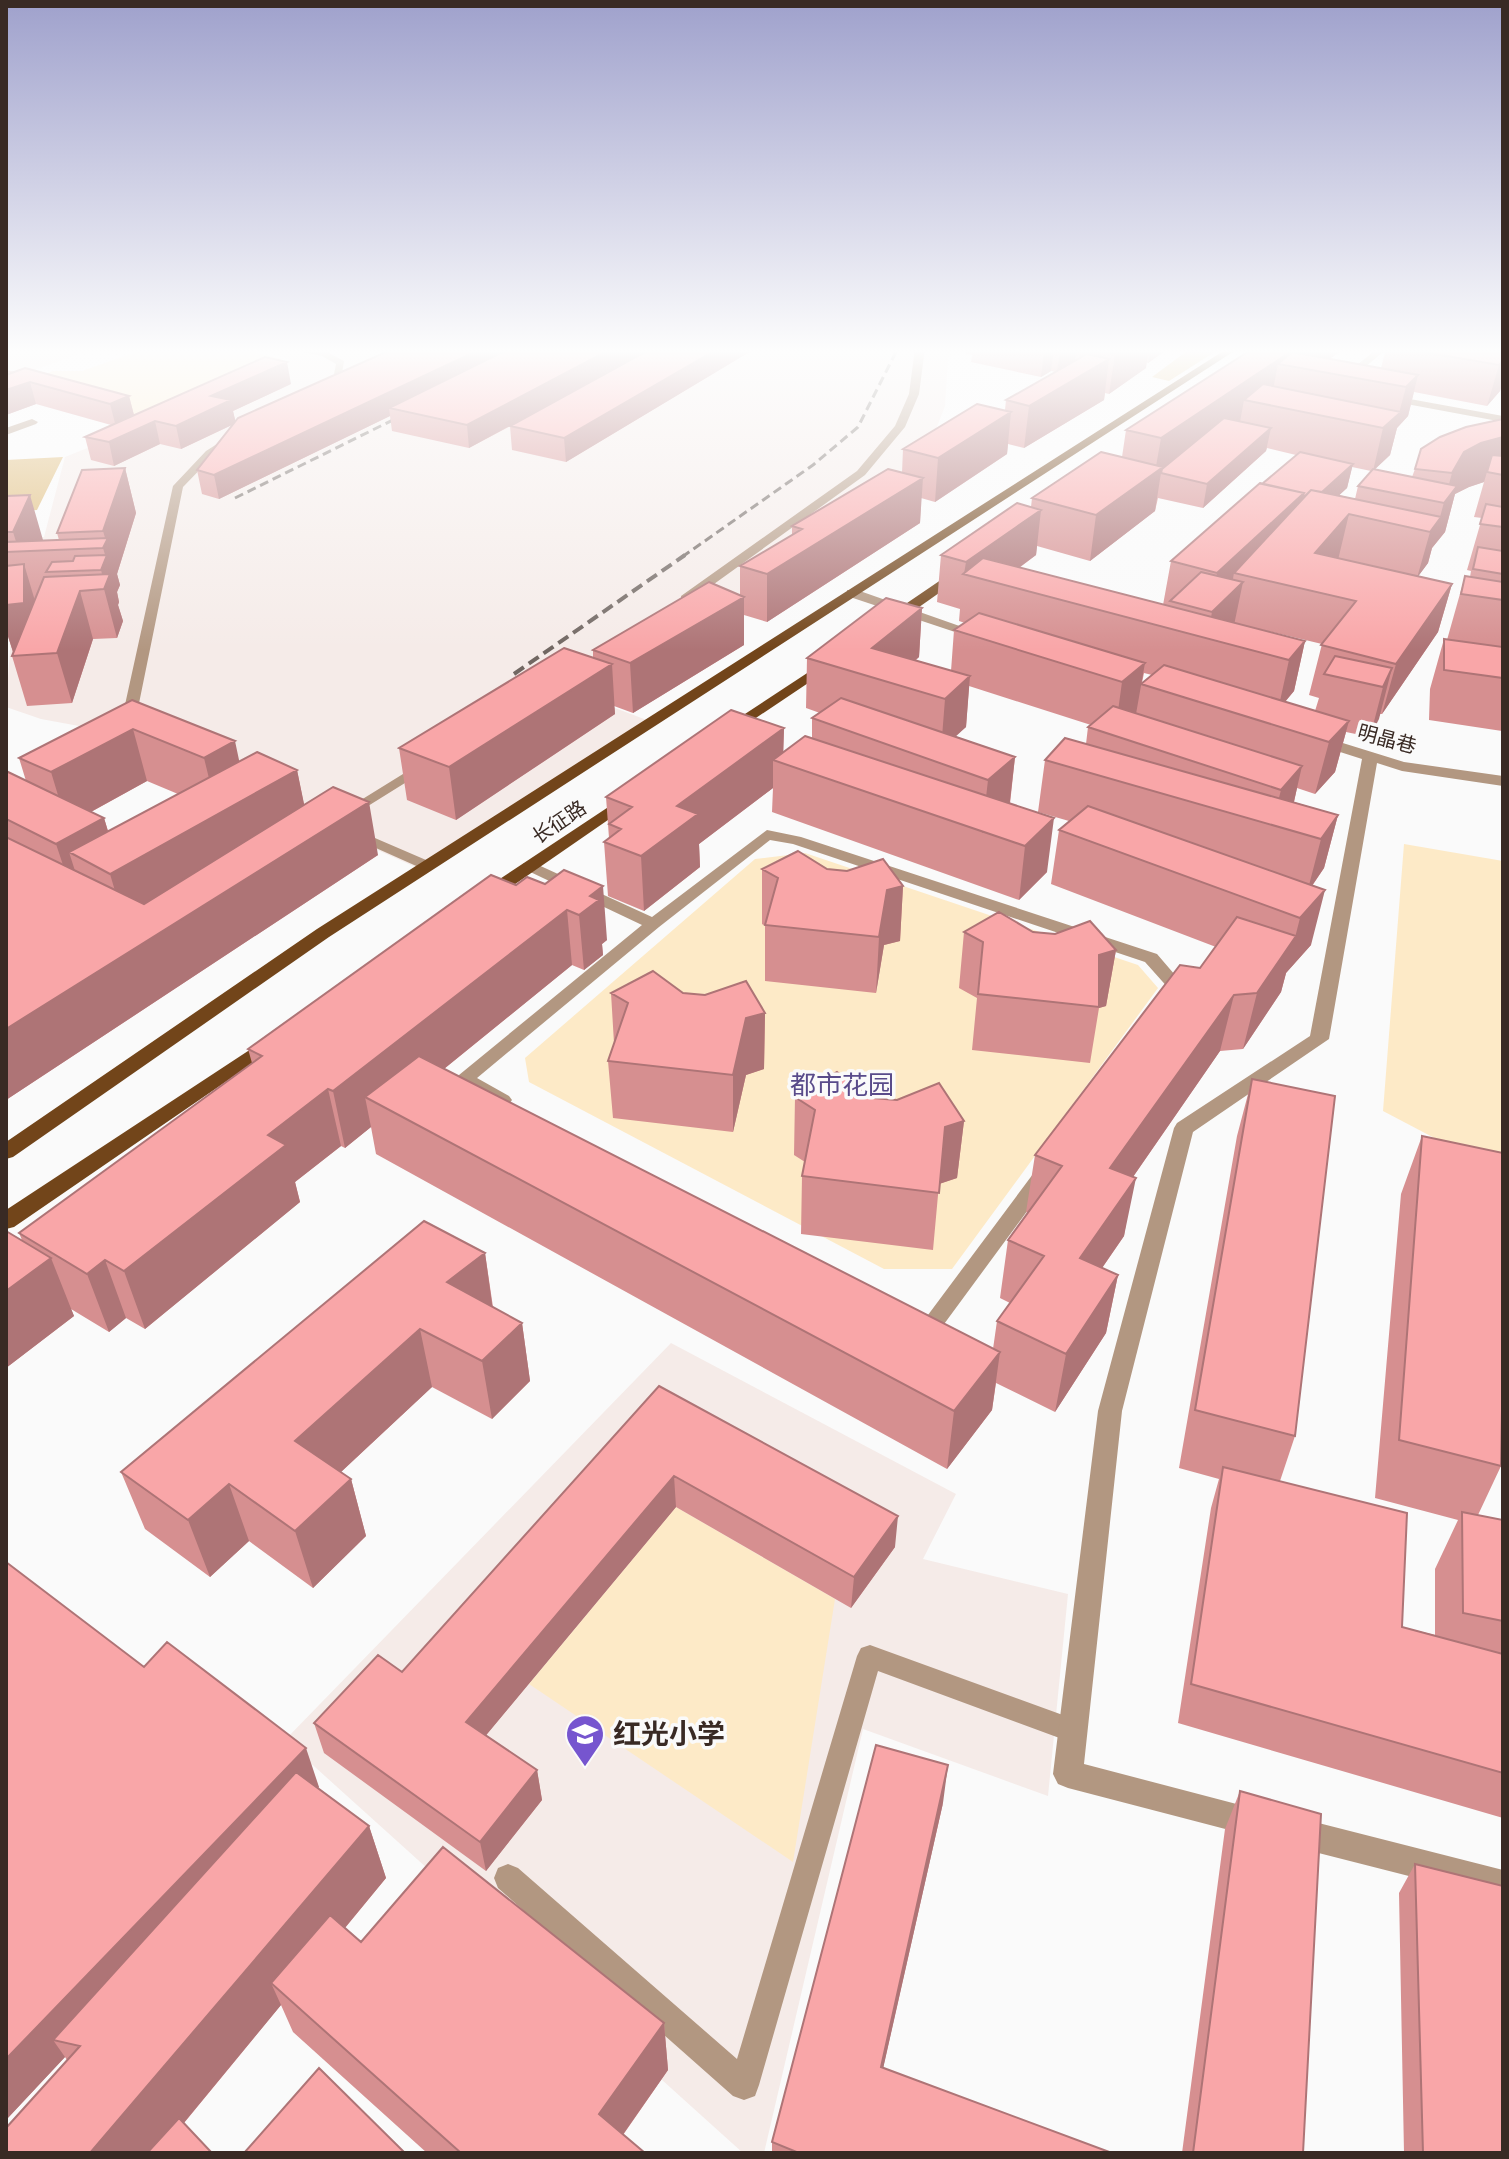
<svg xmlns="http://www.w3.org/2000/svg" width="1509" height="2159" viewBox="0 0 1509 2159" font-family="'DM Sans','Noto Sans SC',sans-serif">
<style>
.built{fill:#f5ebe8}
.green{fill:#fdeac7}
.forest{fill:#ddb872}
.lines{fill:none;stroke-linecap:round;stroke-linejoin:round}
.lane{fill:#b29781;fill-rule:evenodd}
.street{fill:#b29781;fill-rule:evenodd}
.primary{fill:#72451a;fill-rule:evenodd}
.rail-far1{stroke:#716762;stroke-width:3;stroke-dasharray:9 5;stroke-linecap:butt}
.rail{stroke:#716762;stroke-width:4;stroke-dasharray:12 6;stroke-linecap:butt}
.wall{fill:#d68f90;fill-rule:evenodd}
.shaded-wall{fill:#ae7476}
.building{fill:#f9a6a8;stroke:#ae7476;stroke-width:2}
.labels{text-anchor:middle;stroke-width:7;stroke-linejoin:round;paint-order:stroke}
.far-street-label{font-size:20px;fill:#392a24;stroke:#fafafa}
.neighbourhood-label{font-size:26px;fill:#594b8a;stroke:#fafafa}
.near-poi-label{font-size:28px;font-weight:bold;fill:#392a24;stroke:#fafafa;text-anchor:start}
</style>
<rect width="100%" height="100%" fill="#fafafa"/>
<!-- built -->
<path class="built" d="M6 348H96L6 380Z
M248 348H967L948 358 945 406 926 455 739 606 586 697 652 722 422 870 117 733 41 719 6 707 11 635 6 631V540L44 537 65 457 189 407 289 359Z
M671 1343 956 1494 923 1559 1068 1594 1048 1796 863 1729 764 2153H743L285 1740Z"/>
<!-- green -->
<path class="green" d="M147 348H237L282 359 142 418 26 382 53 371H82Z
M1404 844 1503 861V1161L1461 1152 1383 1111Z
M805 853 1138 965 1158 988 952 1269H884L529 1082 525 1058 755 859Z
M676 1507 835 1599 793 1862 529 1684Z"/>
<!-- forest -->
<path class="forest" d="M1191 348H1221L1169 381 1152 377Z
M63 457 37 510 6 512V460Z"/>
<g class="lines">
<!-- lane -->
<path class="lane" d="M283 348 325 351 344 361 339 392 331 390 336 364 322 356Z
M915 348H925L919 394 905 427 865 475 689 602H681V596L857 471 895 426 909 394Z
M1378 348H1388L1348 381H1342V377Z
M1388 395 1503 416V422L1385 400 1383 398Z
M228 437 237 439 214 455 183 487 135 723 128 727 123 726 121 723 173 486 206 451Z
M424 761 431 765 429 768 352 816 347 817 340 813Z
M354 829 433 863 436 866 433 869H423L349 836V830Z
M767 830 801 837 1157 954 1193 996 1191 1000H1179L1145 962 793 844 770 840 659 927 477 1078 509 1096 512 1100 509 1104H497L459 1083 456 1079 459 1075 642 925 524 869 521 866 524 863H534L652 917Z
M1043 1168 1050 1170 1053 1175 1050 1180 936 1335 929 1337 913 1331 910 1325 913 1319H925L1036 1170Z
M870 1645 1082 1722 1086 1731 1082 1740 1073 1743 878 1671 759 2085 755 2096 744 2100 733 2096 498 1888 494 1878 498 1868 508 1864 518 1868 737 2059 857 1656 861 1648Z"/>
<!-- street -->
<path class="street" d="M32 419 38 422 36 424 6 435V428Z
M847 590H857L988 636 976 639 847 596Z
M1317 735 1404 762 1503 776V786L1402 771 1377 763 1329 1039 1193 1132 1122 1411 1084 1764 1267 1812 1271 1822 1267 1832 1256 1837 1068 1788 1058 1784 1053 1774 1098 1411 1174 1128 1177 1123 1310 1036 1362 759 1312 743 1309 740Z
M1295 1817 1503 1870V1900L1295 1847 1284 1843 1280 1832 1284 1821Z"/>
<!-- primary -->
<path class="primary" d="M1228 348H1239L329 937 13 1157 6 1159V1142L317 929Z
M954 571 966 574 895 624H885V618Z
M827 660 834 664 832 667 732 734H722L719 731Z
M628 794 634 796V802L492 900H480L477 896 480 892Z
M271 1036 278 1038 281 1042 278 1046 14 1227 6 1229V1210Z"/>
<!-- rail-far1 -->
<path class="rail-far1" d="M235 498 411 411
M682 557 813 465 858 427 898 348"/>
<!-- rail -->
<path class="rail" d="M514 674 685 555"/>
</g>
<!-- wall -->
<path class="wall" d="M756 348 566 462 512 450 510 426 544 408 469 448 392 431 390 416 219 499 202 494 197 470 232 425 181 449 160 444 114 466 91 460 85 437 111 425 36 404 6 415V370L129 396 134 415 291 384 233 411 235 421Z
M966 348H1169L1148 363 1146 362V368L1109 394 1105 393 1104 400 1024 448 1008 444 1007 454 935 502 921 498 920 523 767 622 744 615V645L633 713 614 706 615 714 456 820 407 800 399 748 593 658V650L740 595V566L792 535V526L902 473 903 449 1005 410 1006 400 1056 372 1051 371 1041 377 971 362 972 355 966 354Z
M1254 348H1345L1330 359 1381 368 1386 348H1503V381L1500 391 1487 406 1414 392 1408 416 1397 428 1390 455 1374 470 1412 477 1415 469 1503 419V752L1502 731 1429 720 1430 689 1444 639 1447 640 1465 576 1470 577 1471 571 1467 570 1482 518 1474 517 1484 482 1469 487 1455 494 1445 532 1432 548 1428 563 1418 576 1452 584 1438 632 1382 714H1380L1370 737 1346 732 1335 772 1315 794 1297 788 1294 802 1338 815 1324 868 1312 886 1311 945 1286 973 1281 992 1243 1049 1220 1051 1133 1177 1124 1236 1102 1268 1118 1275 1106 1333 1055 1412 996 1383 992 1410 947 1469 376 1154 371 1127 345 1148 341 1146 295 1182 300 1202 145 1329 126 1318 109 1332 71 1309 74 1316 6 1368V1231L22 1240 19 1233 252 1063 248 1049 516 885 545 884 607 940 602 944 603 955 584 970 572 965 444 1069 993 1349 997 1321 1010 1303 1000 1298 1008 1240 1028 1213 1026 1212 1035 1155 1200 968 1216 947 1051 884 1059 830 1069 821 1038 812 1045 760 1086 744 1088 727 1091 725 969 686 966 727 955 736 1015 757 1010 804 1047 872 1019 900 772 812 773 788 699 844 700 867 644 911 608 896 604 842 609 838 606 797 784 728 783 752 812 738V718L820 713 806 708 807 658 922 608 919 657 915 661 951 671 954 630 965 623 959 621 960 609 937 602 941 555 1031 507 1032 498 1122 457 1126 430ZM1267 448 1296 455 1171 561 1163 605 1019 568 1036 555 1037 546 1090 561 1155 511 1158 498 1203 508 1266 451ZM1352 467 1371 471 1358 486 1355 499 1339 495 1347 488ZM1234 623 1322 644 1309 695 1319 698 1315 711 1285 702 1294 691 1305 641ZM1144 673 1152 675 1142 683Z
M125 468 136 513 117 574 120 585 117 592 119 602 118 605 123 621 117 638 93 639 72 703 27 706 12 656 13 652 6 630V496L42 541 59 540 57 533Z
M132 700 239 761 297 770 304 805 378 855 6 1100V771L26 781 19 758ZM147 781 178 794 108 831 104 818 91 812Z
M762 869H827L903 886 900 941 884 945 876 993 765 981V926L762 924Z
M964 932H1033L1116 950 1106 1006 1099 1008 1090 1063 972 1050 977 998 959 988Z
M611 993H683L765 1013 764 1069 746 1075 733 1132 613 1118 608 1061 614 1043Z
M1252 1079 1295 1436 1280 1481 1402 1627 1435 1635V1569L1458 1520 1375 1498 1401 1194 1422 1136 1501 1466 1478 1515 1503 1520V1818L1178 1723 1211 1508 1219 1479 1179 1468 1237 1136Z
M795 1097 873 1098 964 1121 957 1178 939 1184 933 1250 801 1234 802 1176 805 1162 794 1155Z
M485 1253 493 1307 522 1323 530 1381 492 1419 432 1387 341 1472 351 1479 366 1536 313 1588 249 1541 210 1577 145 1529 121 1472Z
M659 1386 895 1547 851 1608 676 1507 486 1735 537 1770 542 1800 486 1871 324 1753 314 1723 402 1672Z
M144 1667 319 1787 318 1788 369 1826 386 1878 345 1928 361 1942 664 2023 668 2070 623 2135 645 2153H427L293 2032 281 2005 184 2123 67 2060 65 2057 6 2120Z
M1240 1791 1303 2153H1182L1225 1829Z
M943 1803 883 2068 1112 2153H772V2142Z
M1415 1864 1503 2153H1404L1399 1893Z"/>
<!-- shaded-wall -->
<path class="shaded-wall" d="M483 348H530L389 408 390 416 219 499 214 475Z
M613 348H654L469 448 467 425Z
M719 348H756L566 462 564 438Z
M1044 348H1054L1051 371 1041 377Z
M1060 348H1077L1075 360 1057 372Z
M1124 348H1149L1146 368 1109 394 1115 354Z
M1150 348H1169L1148 363Z
M1296 348H1345L1313 370 1278 364 1271 400H1244L1240 422 1161 473 1155 511 1090 561 1096 515 1155 472 1161 438Z
M1109 359 1104 400 1024 448 1029 406Z
M1503 360V381L1500 391 1487 406 1499 365Z
M287 362 291 384 233 411 236 423 181 449 176 426 211 396Z
M1418 375 1408 416 1397 428 1390 455 1373 471 1383 428 1399 413 1406 387Z
M6 380 30 382 36 404 6 415Z
M129 396 135 419 116 427 110 404Z
M1011 412 1007 454 935 502 938 458Z
M155 421 160 444 114 466 109 442Z
M1271 428 1266 451 1203 508 1207 484Z
M1503 437V475L1492 455 1484 482 1469 487 1455 494 1445 532 1432 548 1428 563 1417 578 1430 532 1440 517 1452 473 1464 452 1481 443Z
M1353 464 1347 488 1302 530 1307 505Z
M125 468 136 513 117 574 120 585 117 592 119 602 118 605 123 621 117 638 104 589 105 586 101 570 106 558 103 548 106 541 103 531Z
M923 478 920 523 767 622V574Z
M1304 493 1294 538 1234 573 1230 595 1243 582 1233 630 1207 638 1212 612 1210 611 1217 573Z
M30 495 43 540 19 551 13 532Z
M1041 510 1036 555 998 583 964 574 966 562Z
M1349 514 1338 560 1315 553Z
M24 564 38 611 14 655 6 630V605Z
M1452 584 1438 632 1382 714 1396 664Z
M80 591 93 639 72 703 57 653Z
M744 597V645L633 713 630 663Z
M922 608 919 657 888 682 872 648Z
M1305 641 1294 691 1278 710 1289 660Z
M1145 663 1136 714 1115 733 1122 682Z
M612 664 615 714 456 820 449 767Z
M1392 668 1379 719 1370 737 1383 687Z
M970 676 966 727 941 750 945 699Z
M1349 721 1335 772 1315 794 1329 742Z
M784 728 783 763 773 760V788L699 844 700 867 644 911 641 856 677 806Z
M133 729 147 781 67 825 51 772Z
M235 741 246 793 217 811 204 758Z
M1015 757 1009 809 982 833 988 780Z
M1302 766 1290 819 1272 825 1281 790Z
M297 770 308 823 126 928 110 874 69 852 82 893 74 898 56 844 104 818 119 868Z
M369 802 378 855 6 1100V1029Z
M1338 815 1324 868 1307 893 1321 839Z
M1054 818 1047 872 1019 900 1025 846Z
M603 886 607 940 602 944 603 955 584 970 579 915 590 896Z
M903 886 900 941 884 945 876 993 879 937 887 890Z
M1325 890 1311 945 1286 973 1300 918Z
M567 910 572 965 392 1111 365 1097 371 1127 345 1148 333 1091Z
M1296 936 1281 992 1243 1049 1257 993Z
M1116 950 1106 1006 1099 1008V955Z
M1234 995 1220 1051 1099 1226 1110 1168Z
M765 1013 764 1069 746 1075 733 1132V1075L746 1018Z
M328 1089 341 1146 295 1182 300 1202 145 1329 124 1271 268 1135Z
M964 1121 957 1178 939 1184 945 1127Z
M1136 1178 1124 1236 1069 1316 1080 1258Z
M485 1253 493 1311 447 1282Z
M51 1258 74 1316 6 1368V1291Z
M105 1260 126 1318 109 1332 87 1274Z
M1118 1275 1106 1333 1055 1412 1066 1354Z
M522 1323 530 1381 492 1419 482 1361Z
M420 1329 432 1387 312 1499 295 1441Z
M1000 1352 992 1410 947 1469 954 1411Z
M674 1476 676 1507 473 1751 466 1722Z
M351 1479 366 1536 313 1588 295 1531Z
M229 1484 249 1541 210 1577 188 1520Z
M898 1516 895 1547 851 1608 854 1577Z
M306 1748 319 1787 76 2045 53 2040 65 2057 6 2120V2059Z
M948 1765 943 1803 876 2100 881 2067Z
M537 1770 542 1800 486 1871 480 1842Z
M369 1826 386 1878 287 1998 271 1983 281 2005 159 2153H90Z
M664 2023 668 2070 610 2153 599 2114Z"/>
<!-- building -->
<path class="building" d="M395 348H483L214 475 197 470 238 418Z
M511 348H613L467 425 389 408Z
M652 348H719L564 438 510 426Z
M1082 348H1124L1115 354Z
M1254 348H1296L1161 438 1126 430Z
M1400 348H1476L1502 352 1503 351V360L1499 365Z
M1292 352 1418 375 1406 387 1278 364Z
M1087 354 1109 359 1029 406 1006 400Z
M265 357 287 362 211 396 231 400 176 426 155 421 109 442 85 437Z
M25 368 129 396 110 404 30 382 6 390V375Z
M1263 384 1401 412 1383 428 1244 400Z
M977 404 1011 412 938 458 903 449Z
M1224 418 1271 428 1207 484 1161 473 1162 469Z
M1503 419V437L1481 443 1464 452 1452 473 1415 469 1421 449 1440 437 1466 427Z
M1101 452 1163 467 1096 515 1032 498Z
M1300 452 1353 464 1322 492 1311 490 1302 499 1304 493 1262 484Z
M1492 455 1503 456V475L1487 472Z
M125 468 103 531 57 533 82 470Z
M888 469 923 478 767 574 740 566 802 529 792 526Z
M1373 469 1457 486 1444 503 1358 486Z
M1260 483 1304 493 1217 573 1171 561Z
M1311 490 1441 517 1430 532 1349 514 1315 553 1452 584 1396 664 1321 645 1356 601 1234 573Z
M30 495 13 532H6V496Z
M1017 503 1041 510 966 562 941 555Z
M1486 504 1503 507V527L1480 524Z
M108 538 103 548 6 552V542Z
M1478 547 1503 551V574L1473 569Z
M107 555 101 570 46 572 52 562 73 561 75 556Z
M983 558 1305 641 1289 660 963 574Z
M24 564V603L6 605V566Z
M1201 572 1243 582 1212 612 1170 601Z
M110 574 104 589 80 591 57 653 12 656 44 577Z
M1465 576 1503 582V600L1461 594Z
M709 582 744 597 630 663 593 650Z
M886 598 922 608 872 648 970 676 945 699 807 658Z
M979 613 1145 663 1122 682 954 630Z
M1444 639 1503 647V678L1444 670Z
M564 648 612 664 449 767 399 748Z
M1335 656 1392 668 1383 687 1324 674Z
M1164 665 1349 721 1329 742 1141 684Z
M841 698 1015 757 988 780 812 718Z
M132 700 235 741 204 758 133 729 51 772 19 758Z
M1113 706 1302 766 1281 790 1088 727Z
M731 710 784 728 677 806 698 814 641 856 604 842 621 829 609 824 632 807 606 797Z
M805 736 1054 818 1025 846 773 760Z
M1065 738 1338 815 1321 839 1045 760Z
M257 752 297 770 110 874 69 852Z
M6 771 104 818 56 844 6 819Z
M333 787 369 802 6 1029V837L144 904Z
M1088 806 1325 890 1300 918 1059 830Z
M798 851 827 869 847 871 883 859 903 886 887 890 879 937 765 925 778 878 762 869Z
M564 870 603 886 590 896 599 900 579 915 567 910 333 1091 328 1089 268 1135 286 1145 124 1271 105 1260 87 1274 19 1233 262 1056 248 1049 491 875 516 885 527 877 545 884Z
M999 912 1033 932 1055 934 1090 921 1116 950 1099 955V1007L978 994 983 942 964 932Z
M1237 917 1296 936 1257 993 1234 995 1110 1168 1136 1178 1080 1258 1118 1275 1066 1354 997 1321 1044 1256 1008 1240 1062 1166 1035 1155 1180 965 1200 968Z
M653 971 683 993 705 995 746 981 765 1013 746 1018 733 1075 608 1061 628 1003 611 993Z
M419 1056 1000 1352 954 1411 365 1097Z
M837 1072 873 1098 897 1100 939 1083 964 1121 945 1127 939 1193 802 1176 815 1110 795 1097Z
M1252 1079 1335 1096 1295 1436 1195 1410Z
M1422 1136 1503 1153V1355L1501 1466 1399 1440Z
M424 1221 485 1253 447 1282 522 1323 482 1361 420 1329 295 1441 351 1479 295 1531 229 1484 188 1520 121 1472Z
M6 1231 51 1258 6 1291Z
M659 1386 898 1516 854 1577 674 1476 466 1722 537 1770 480 1842 314 1723 378 1655 402 1672Z
M1223 1467 1407 1513 1402 1627 1503 1654V1773L1191 1684Z
M1462 1512 1503 1520V1621L1463 1613Z
M6 1562 144 1667 167 1642 306 1748 6 2059Z
M876 1745 948 1765 881 2067 1112 2153H799L772 2142Z
M296 1772 369 1826 90 2153H6V2128L80 2046 53 2040Z
M1240 1791 1321 1814 1303 2153H1193Z
M443 1847 664 2023 599 2114 645 2153H461L271 1983 330 1915 361 1942Z
M1415 1864 1503 1886V2153H1423Z
M319 2068 405 2153H244Z
M179 2118 212 2153H147Z"/>
<!-- sky -->
<linearGradient id="sky" x2="0" y2="1"><stop stop-color="#9fa1cc"/><stop offset="0.54" stop-color="#fdfdfd"/><stop offset="1" stop-color="#fdfdfd" stop-opacity="0"/></linearGradient>
<rect width="1509" height="650" fill="url(#sky)"/>
<!-- icons -->
<defs>
<symbol id="school-pin" viewBox="-11 -11 22 30"><path d="M0 17L-7.5 6A9.5 9.5 0 1 1 7.5 6Z" fill="#7655cf" stroke="#fafafa"/><path d="M0-5L7-2L0 1L-7-2ZM-4 1L0 2.5L4 1V4Q0 6-4 4Z" fill="#fff"/></symbol>
</defs>
<g fill-rule="evenodd">
<use href="#school-pin" x="563" y="1712" width="44" height="60"/>
</g>
<g class="labels">
<!-- far-street labels -->
<g class="far-street-label">
<text transform="translate(1387 739) rotate(15)" y="7">明晶巷</text>
<text transform="translate(559 822) rotate(-34)" y="7">长征路</text>
</g>
<!-- neighbourhood labels -->
<g class="neighbourhood-label">
<text x="842" y="1094">都市花园</text>
</g>
<!-- near-poi labels -->
<g class="near-poi-label">
<text x="613" y="1744">红光小学</text>
</g>
</g>
<!-- border -->
<rect width="1509" height="2159" fill="none" stroke="#392a24" stroke-width="16"/>
</svg>
